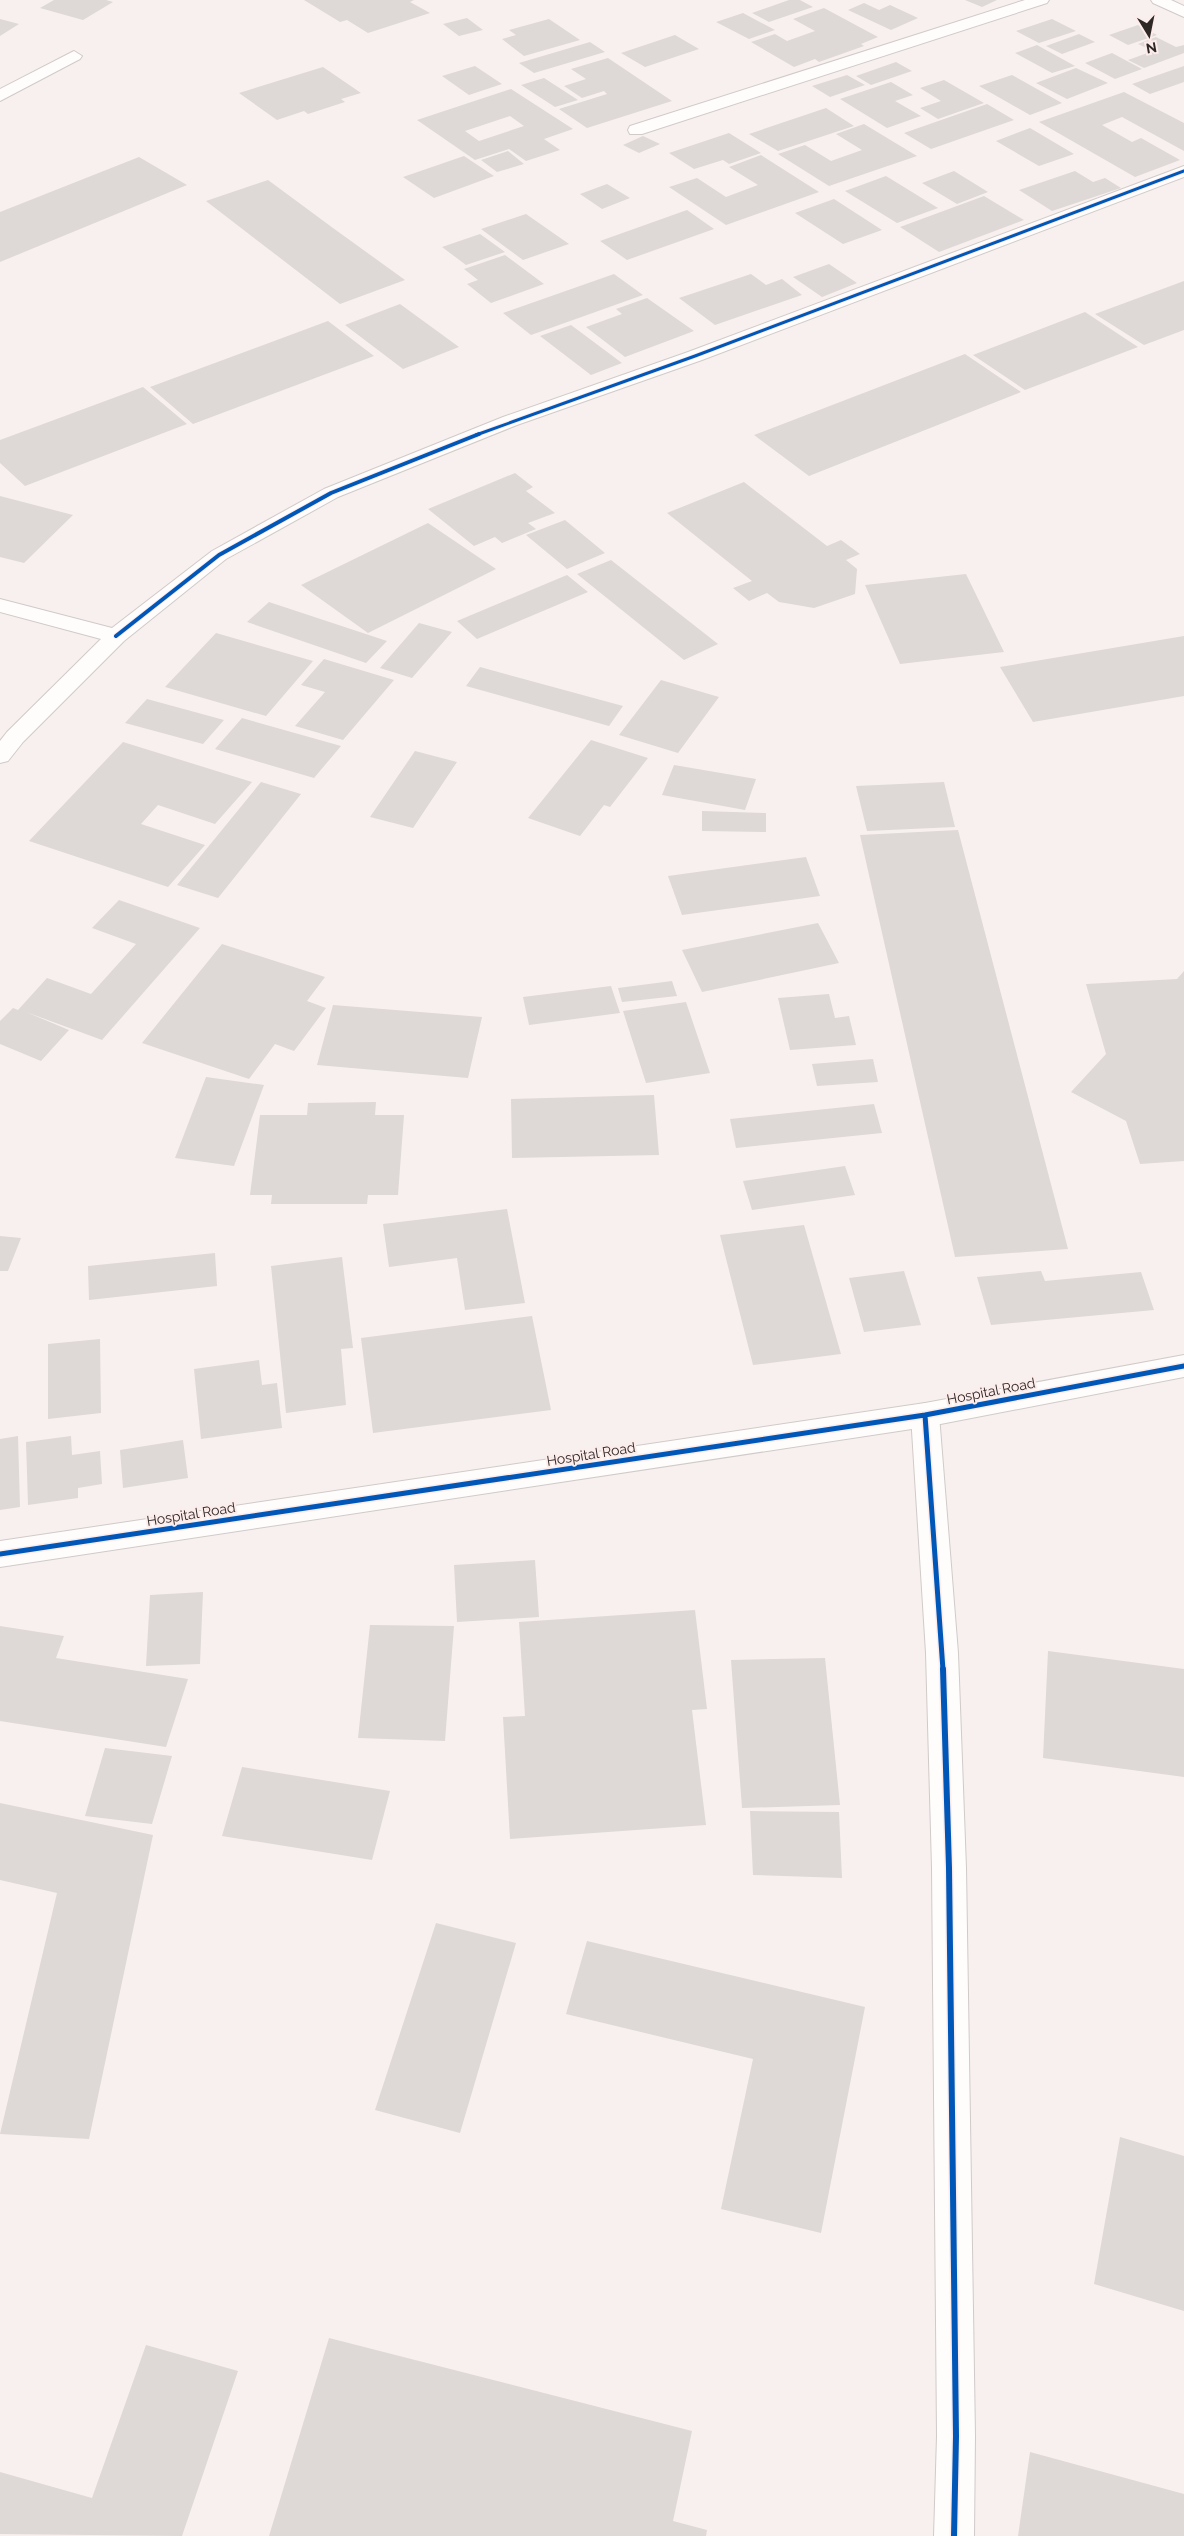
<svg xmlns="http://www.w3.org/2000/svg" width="1184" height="2536" viewBox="0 0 1184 2536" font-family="Raleway,sans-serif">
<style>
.building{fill:#ded8d6;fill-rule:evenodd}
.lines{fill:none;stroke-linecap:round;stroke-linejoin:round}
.street-casing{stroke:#d0cac9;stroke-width:2}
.secondary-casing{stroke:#d0cac9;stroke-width:2}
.street{fill:#fefdfc;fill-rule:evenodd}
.secondary{fill:#fefdfc;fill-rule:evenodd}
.cycleway-far3-casing{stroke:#fcecea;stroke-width:5}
.cycleway-far2-casing{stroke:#fcecea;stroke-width:6}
.cycleway-far1-casing{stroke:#fcecea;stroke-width:8}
.cycleway-casing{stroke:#fcecea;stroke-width:9}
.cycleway-far3{stroke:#0057b8;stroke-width:3}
.cycleway-far2{stroke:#0057b8;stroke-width:4}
.cycleway-far1{stroke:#0057b8;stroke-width:5}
.cycleway{stroke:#0057b8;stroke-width:6}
.labels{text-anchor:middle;stroke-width:4;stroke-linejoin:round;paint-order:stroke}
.street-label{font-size:14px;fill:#2d2726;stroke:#fcecea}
</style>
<rect width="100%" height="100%" fill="#f8f0ee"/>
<!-- building -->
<path class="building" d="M54 0H106L113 2 83 20 40 8Z
M304 0H414L410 2 430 13 368 33 347 20 340 22Z
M789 0H800L813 7 769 22 752 13Z
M965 0H997L982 7Z
M864 3 879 10 890 5 918 18 891 30 848 10Z
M824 8 878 37 861 44 864 46 819 62 815 59 794 67 751 42 775 34 787 41 815 31 793 19Z
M743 13 775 30 749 39 716 22Z
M467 18 483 30 459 36 443 24Z
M0 19 19 24 0 36Z
M549 19 580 40 524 56 502 39 516 35 509 30Z
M1052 19 1076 31 1039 43 1016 31Z
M1138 25 1157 35 1128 45 1109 35Z
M1079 34 1095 42 1062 54 1046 46Z
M675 35 699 49 645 67 621 53Z
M1156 37 1176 47 1184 45V53L1144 68 1128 60 1153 51 1138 44Z
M590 42 605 52 534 73 519 63Z
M1037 45 1075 66 1052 73 1015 53Z
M1112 53 1142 69 1115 79 1085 63Z
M608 58 672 101 587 128 559 109 607 94 604 91 582 98 564 86 586 79 571 69Z
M896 62 912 71 871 85 856 76Z
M475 66 502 84 469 95 442 76Z
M1184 66V82L1150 94 1132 84Z
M323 67 361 93 341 99 345 102 308 114 304 111 277 120 239 93Z
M1076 68 1108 83 1067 99 1036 83Z
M847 75 865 85 830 97 812 86Z
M1012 75 1062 103 1030 115 979 86Z
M544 78 578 100 555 107 521 85Z
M944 80 984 103 938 119 920 108 941 101 920 88Z
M891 82 913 95 895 101 921 116 887 128 840 99Z
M511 89 573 129 544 139 560 150 526 161 509 149 475 160 417 120ZM510 116 524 126 479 141 465 131Z
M1124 92 1184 123V151L1122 117 1102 125 1132 142 1141 138 1180 160 1135 177 1039 122Z
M987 104 1014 120 931 149 904 133Z
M826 108 854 126 778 151 749 134Z
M864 124 917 156 829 186 778 154 805 145 831 161 862 150 836 134Z
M1030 128 1074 154 1039 166 996 141Z
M729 133 761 153 729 164 723 160 694 169 669 153Z
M643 136 660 144 639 153 623 145Z
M508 151 524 164 497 172 481 160Z
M761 155 819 192 726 225 669 187 697 178 726 197 758 185 729 167Z
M464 156 494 176 434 198 403 177Z
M139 157 187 185 0 262V212Z
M954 171 988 192 957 204 922 183Z
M1075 171 1093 182 1105 178 1121 188 1052 211 1019 190Z
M886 176 938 208 897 223 845 191Z
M268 180 333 228 405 280 340 304 206 201Z
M607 184 630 198 602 209 580 194Z
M984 196 1024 220 939 252 900 227Z
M834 199 882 230 843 244 795 213Z
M687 210 714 229 627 260 600 241Z
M526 214 569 244 523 260 481 229Z
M480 234 505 252 466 265 442 247Z
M505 255 544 284 491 303 467 284 478 280 464 269Z
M829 264 857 283 822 297 793 277Z
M614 274 643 295 531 335 503 313Z
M751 274 766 285 782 279 802 295 715 325 679 298Z
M1184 281V330L1144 345 1095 314Z
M647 298 694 331 625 357 586 327 622 314 616 309Z
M400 304 459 347 403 369 345 325Z
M1085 312 1138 347 1025 390 973 355Z
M328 321 374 356 193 424 150 387Z
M571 325 622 363 591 375 540 336Z
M965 354 1021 392 809 476 754 435Z
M143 387 187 424 25 486 0 463V440Z
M515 473 533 487 526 491 555 513 528 523 536 529 502 543 495 537 474 546 428 509Z
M744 482 827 546 841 540 860 554 846 560 857 569 855 594 814 608 779 602 767 593 749 601 733 588 752 581 667 513Z
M0 496 73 515 24 563 0 557Z
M565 520 605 553 567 569 526 535Z
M428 523 496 569 368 633 301 585Z
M611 560 718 644 684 660 577 574Z
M966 574 1004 652 900 664 865 585Z
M567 575 588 592 477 639 457 621Z
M269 602 387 641 366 663 247 622Z
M419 623 452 632 412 678 380 668Z
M216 633 313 661 266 716 165 687Z
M1184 636V696L1033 722 1000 667Z
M324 659 394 680 343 740 295 726 325 692 301 685Z
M480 667 623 706 609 726 466 686Z
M661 680 719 697 678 753 619 735Z
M147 699 224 720 203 744 125 723Z
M242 718 341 746 314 778 215 749Z
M591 740 648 758 610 807 604 805 580 836 528 818Z
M123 742 252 782 215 824 158 805 141 824 205 845 168 887 29 841Z
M415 751 457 762 413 828 370 817Z
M674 765 756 779 745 810 662 795Z
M261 782 301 794 218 898 177 885Z
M944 782 955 827 867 831 856 786Z
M702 811 766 813V832L702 831Z
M958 830 1068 1249 955 1257 860 835Z
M806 857 820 896 682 915 668 876Z
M119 900 200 928 102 1040 26 1012 69 1030 41 1061 0 1044V1021L13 1008 18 1010 47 978 91 994 136 944 92 928Z
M818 923 839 963 702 992 682 950Z
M222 944 325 977 307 1001 326 1008 294 1051 275 1044 249 1079 142 1043Z
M1184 971V1161L1140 1164 1126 1121 1071 1092 1106 1054 1086 984 1177 979Z
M672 981 677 996 622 1002 618 988Z
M611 986 620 1013 529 1025 523 997Z
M829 994 835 1018 849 1016 856 1045 790 1050 778 998Z
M686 1002 710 1073 646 1083 623 1011Z
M333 1005 482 1017 468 1078 317 1065Z
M873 1059 878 1082 817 1086 812 1064Z
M206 1077 264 1085 234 1166 175 1158Z
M654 1095 659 1155 512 1158 511 1099Z
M376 1102 375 1115H404L398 1195H368L367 1204H271L272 1195H250L260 1115H307L308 1103Z
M874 1104 882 1133 736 1148 730 1119Z
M845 1166 855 1195 752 1210 743 1181Z
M507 1209 525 1303 465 1310 457 1258 389 1267 383 1224Z
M804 1225 841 1354 753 1365 720 1235Z
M0 1236 21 1238 8 1271H0Z
M215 1253 217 1286 89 1300 88 1266Z
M342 1257 353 1348 341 1349 346 1405 286 1413 271 1266Z
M904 1271 921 1325 864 1332 849 1278Z
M1041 1271 1045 1281 1141 1272 1154 1310 991 1325 977 1277Z
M532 1316 551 1410 373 1433 361 1338Z
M100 1339 101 1413 48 1419V1344Z
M259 1360 262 1385 277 1383 282 1428 201 1439 194 1369Z
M18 1436 20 1507 0 1510V1439Z
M71 1436 72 1455 100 1451 102 1484 78 1488V1498L28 1505 26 1442Z
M183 1440 188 1478 123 1488 120 1450Z
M535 1560 539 1617 457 1622 454 1565Z
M203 1592 200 1664 146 1666 150 1595Z
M695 1610 707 1709 692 1710 706 1825 510 1839 503 1717 525 1716 519 1622Z
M370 1625 454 1626 445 1741 358 1738Z
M0 1626 64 1636 56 1658 188 1679 166 1747 0 1721Z
M1048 1651 1184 1669V1777L1043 1758Z
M825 1658 840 1805 742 1808 731 1660Z
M105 1748 172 1756 152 1824 85 1816Z
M242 1767 390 1791 372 1860 222 1836Z
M0 1803 153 1835 89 2139 0 2134 57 1893 0 1880Z
M750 1811 839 1812 842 1878 753 1875Z
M436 1923 516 1943 460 2133 375 2110Z
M587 1941 865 2007 821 2233 721 2209 753 2059 566 2014Z
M1120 2137 1184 2156V2311L1094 2284Z
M329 2338 692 2431 673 2521 707 2530 706 2536H269Z
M146 2345 238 2371 182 2536 0 2534V2472L92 2498Z
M1030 2452 1184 2494V2536H1018Z"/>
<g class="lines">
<defs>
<path id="street" d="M1025 0H1049L1047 3 642 134H630L628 130 630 126Z
M1151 0H1171L1184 6V17L1153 3Z
M74 51 82 56 80 59 0 101V89Z
M1184 166V177L702 360 517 425 338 497 226 559 124 641 23 742 8 761 0 763V741L7 732 101 639 0 612V599L112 628 212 551 324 489 503 417 688 352Z
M925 1403 935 1407 939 1415 958 1653 966 1868 975 2436 974 2536H934L937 2436 932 1868 926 1653 911 1415 915 1407Z"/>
<path id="secondary" d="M1184 1355V1377L925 1427 0 1567V1541L925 1403Z"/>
</defs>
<!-- street casing -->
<use href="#street" class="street-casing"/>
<!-- secondary casing -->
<use href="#secondary" class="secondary-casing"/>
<!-- street -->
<use href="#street" class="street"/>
<!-- secondary -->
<use href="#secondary" class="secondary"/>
<defs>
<path id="cycleway-far3" d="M476 435 695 356 1184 171"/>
<path id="cycleway-far2" d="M116 636 219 555 331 493 479 434"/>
<path id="cycleway-far1" d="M925 1415 943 1670
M0 1554 925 1415 1184 1366"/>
<path id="cycleway" d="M943 1669 949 1868 956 2436 954 2536"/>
</defs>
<!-- cycleway-far3 casing -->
<use href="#cycleway-far3" class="cycleway-far3-casing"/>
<!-- cycleway-far2 casing -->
<use href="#cycleway-far2" class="cycleway-far2-casing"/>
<!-- cycleway-far1 casing -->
<use href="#cycleway-far1" class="cycleway-far1-casing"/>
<!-- cycleway casing -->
<use href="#cycleway" class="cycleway-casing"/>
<!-- cycleway-far3 -->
<use href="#cycleway-far3" class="cycleway-far3"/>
<!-- cycleway-far2 -->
<use href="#cycleway-far2" class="cycleway-far2"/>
<!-- cycleway-far1 -->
<use href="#cycleway-far1" class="cycleway-far1"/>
<!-- cycleway -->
<use href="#cycleway" class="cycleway"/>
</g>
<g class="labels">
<!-- street labels -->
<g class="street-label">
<text transform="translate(991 1391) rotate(-11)" y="5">Hospital Road</text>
<text transform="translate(591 1454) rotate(-9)" y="5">Hospital Road</text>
<text transform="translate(191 1514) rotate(-9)" y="5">Hospital Road</text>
</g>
</g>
<!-- north arrow -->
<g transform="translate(1149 35) rotate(170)" stroke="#fcecea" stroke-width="4" paint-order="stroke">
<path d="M0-4L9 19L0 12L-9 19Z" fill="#2d2726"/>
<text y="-8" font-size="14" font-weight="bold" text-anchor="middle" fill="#2d2726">N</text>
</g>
</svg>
